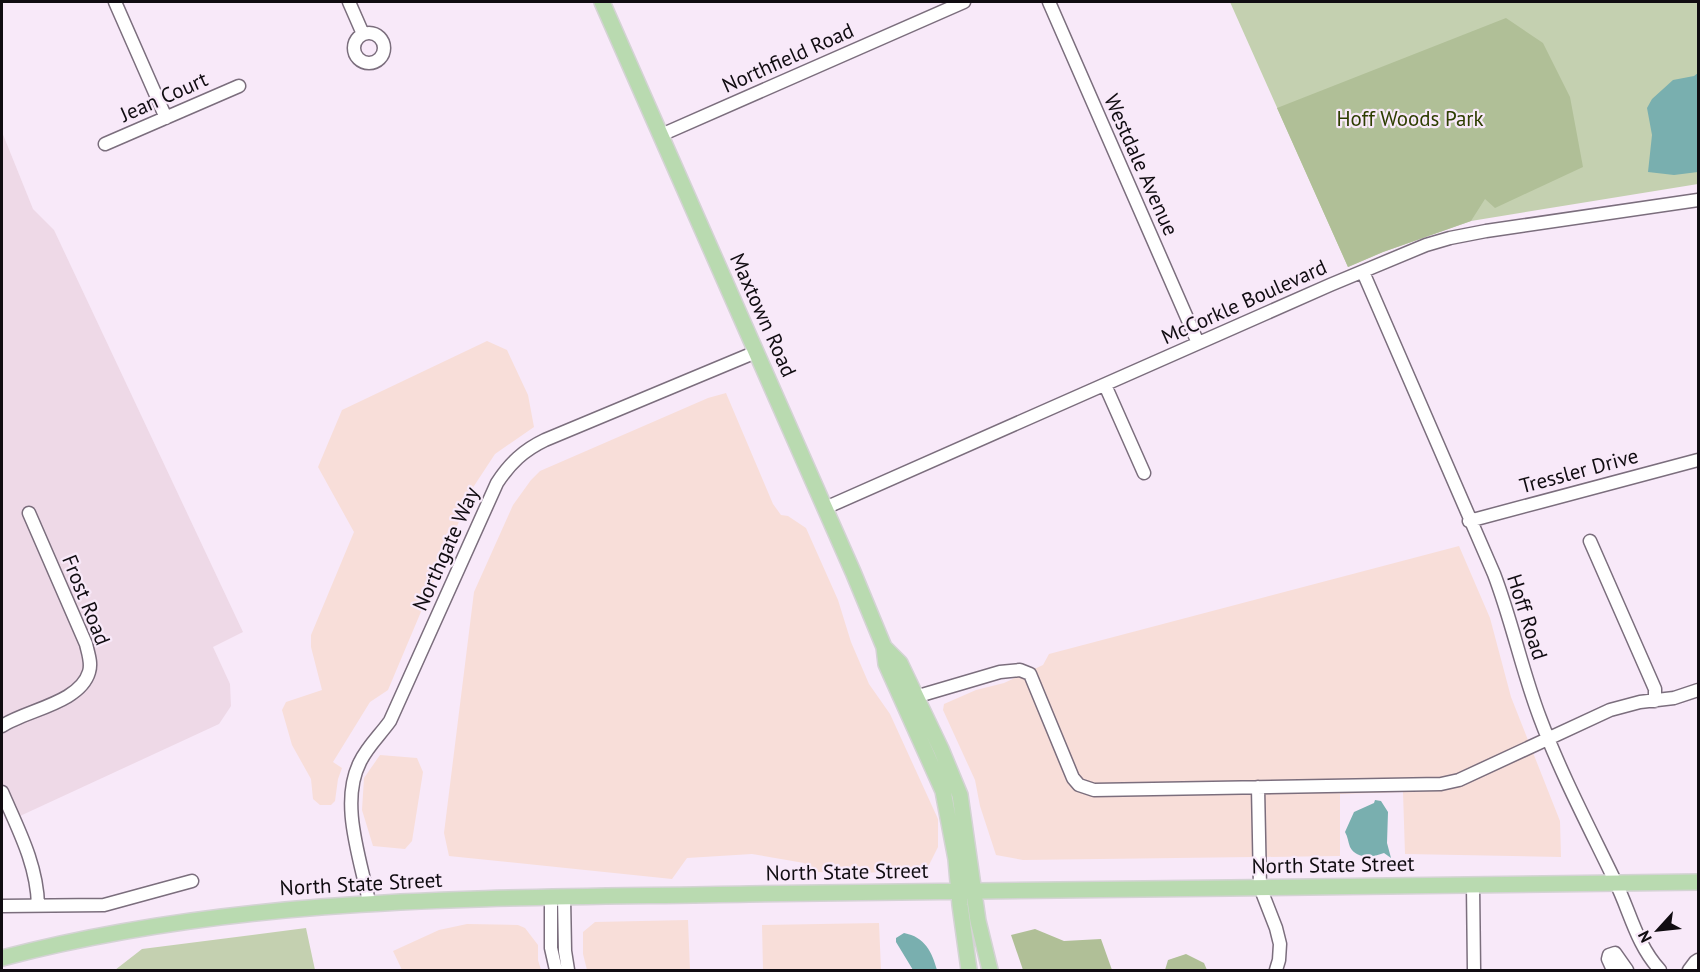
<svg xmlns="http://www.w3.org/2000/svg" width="1700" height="972" viewBox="0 0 1700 972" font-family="'PT Sans',sans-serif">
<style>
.commercial{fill:#f8ded9}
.industrial{fill:#eed9e7}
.green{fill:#c4d0b0}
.forest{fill:#b0bf97}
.water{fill:#79afaf}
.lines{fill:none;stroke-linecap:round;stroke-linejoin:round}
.minor-casing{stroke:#7b6e7d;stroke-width:15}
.major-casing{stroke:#d4d3d4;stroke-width:18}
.minor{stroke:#fff;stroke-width:12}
.major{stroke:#b9dab0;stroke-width:15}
.labels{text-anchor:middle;stroke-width:4.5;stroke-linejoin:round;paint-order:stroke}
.street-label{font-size:21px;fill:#100c11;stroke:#f8e9f9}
.park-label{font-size:21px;fill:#2d3d00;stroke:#f8e9f9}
</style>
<rect width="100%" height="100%" fill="#f8e9f9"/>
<!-- commercial -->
<path class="commercial" d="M487 341 507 350 528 395 534 427 495 454 474 486 388 690 370 702 333 762 342 768 338 779 335 801 331 805H320L313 799 311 779 292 745 282 710 286 702 322 690 311 647V635L354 532 318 467 342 410Z
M726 393 773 504 781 515 788 516 806 528 838 600 851 642 869 684 890 714 938 819V847L927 869 865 873 815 872 804 863 752 854 687 858 672 879 449 856 444 833 474 592 513 505 531 480 540 471 708 398Z
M1459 546 1490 618 1511 697 1560 821 1561 857 1405 854 1403 792 1340 794V856L1023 860 996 855 980 806 975 780 943 710 944 704 976 690 1004 683 1043 665 1049 654Z
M380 755 417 758 423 772 412 841 405 849 373 846 362 810 364 778Z
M688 920 690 970H587L583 954V932L595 922Z
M879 923 881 970H763L762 925Z
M467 924 518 925 525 928 538 945V960L541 970H402L393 951 439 930Z"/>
<!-- industrial -->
<path class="industrial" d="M2 132 33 209 54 230 243 632 213 647 230 684 231 706 219 724 7 822 2 810Z"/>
<!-- green -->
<path class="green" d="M1230 2H1698V184L1471 221 1383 252 1348 267Z
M306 928 315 970H115L142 949Z"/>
<!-- forest -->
<path class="forest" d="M1506 18 1543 43 1570 97 1583 167 1495 208 1485 199 1471 221 1383 252 1348 267 1277 108Z
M1035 929 1064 941 1101 939 1112 970H1023L1011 935Z
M1186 954 1204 963 1207 970H1165L1168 960Z"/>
<!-- water -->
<path class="water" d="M1698 73V172L1674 175 1648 172 1652 135 1647 108 1652 99 1673 80 1694 76Z
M1375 800 1381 801 1388 812 1387 843 1391 858 1384 853C1373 857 1357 860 1350 847 1348 842 1348 837 1345 832L1354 812 1374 803Z
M904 933C925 937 932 952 937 970H913L896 942V938Z"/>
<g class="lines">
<defs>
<path id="minor" d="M115 2 166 118
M349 2 363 34
M1049 2 1198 343
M354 48a15 15 0 1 1 30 0a15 15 0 1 1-30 0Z
M661 135 964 2
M105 144 239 86
M1363 272 1494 574C1512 621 1522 671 1540 718 1561 774 1589 827 1615 881 1630 911 1636 944 1660 970
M1105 385 1144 473
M825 508 1330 285 1426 245 1450 238 1486 231 1698 200
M1469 521 1698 460
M1590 541 1655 689V701
M915 697 1000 672 1020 670 1030 674 1073 778 1079 785 1094 790 1441 784 1459 780 1610 710 1640 702 1674 698 1698 690
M2 726C26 710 80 703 89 672 92 663 88 653 86 644L29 513
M1258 787 1260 887 1276 928 1280 944 1279 960 1276 970
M2 792C18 829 37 864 38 905
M1473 885 1474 970
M551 897V948L556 970
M564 897 565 951 568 970
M369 902C361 860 339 803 360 762 367 747 380 735 390 721L497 483C510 463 524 450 545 440L756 352
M2 906 104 905 192 881
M1613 970 1608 959 1609 955 1615 953 1627 970
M1689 970 1695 962 1698 960"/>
<path id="major" d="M602 2 853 572 884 647 886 664 943 791 956 859 960 905 969 970
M884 647 900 663 941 749 960 795 978 921 990 970
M2 958C250 893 496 899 749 894 1066 889 1382 885 1698 882"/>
</defs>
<!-- minor casing -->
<use href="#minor" class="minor-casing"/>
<!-- major casing -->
<use href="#major" class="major-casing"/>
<!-- minor -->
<use href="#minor" class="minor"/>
<!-- major -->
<use href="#major" class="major"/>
</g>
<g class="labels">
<!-- street labels -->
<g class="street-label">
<text transform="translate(788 58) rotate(-24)" y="7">Northfield Road</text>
<text transform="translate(164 97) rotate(-24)" y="7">Jean Court</text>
<text transform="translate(1141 165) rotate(66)" y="7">Westdale Avenue</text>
<text transform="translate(1244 302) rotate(-24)" y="7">McCorkle Boulevard</text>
<text transform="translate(763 315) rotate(66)" y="7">Maxtown Road</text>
<text transform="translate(1579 471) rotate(-15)" y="7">Tressler Drive</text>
<text transform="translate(446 549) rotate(-66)" y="7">Northgate Way</text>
<text transform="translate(86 600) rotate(68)" y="7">Frost Road</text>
<text transform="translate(1527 617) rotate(72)" y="7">Hoff Road</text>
<text transform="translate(1333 865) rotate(-1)" y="7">North State Street</text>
<text transform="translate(847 872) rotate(-1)" y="7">North State Street</text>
<text transform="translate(361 884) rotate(-3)" y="7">North State Street</text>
</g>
<!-- park labels -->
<g class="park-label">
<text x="1410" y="126">Hoff Woods Park</text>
</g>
</g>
<!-- border -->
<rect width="1700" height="972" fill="none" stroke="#100c11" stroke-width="6"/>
<!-- north arrow -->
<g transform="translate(1658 930) rotate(243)" stroke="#f8e9f9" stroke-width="4.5" paint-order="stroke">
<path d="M0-4.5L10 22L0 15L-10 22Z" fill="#100c11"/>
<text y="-9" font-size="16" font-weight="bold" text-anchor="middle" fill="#100c11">N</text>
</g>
</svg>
